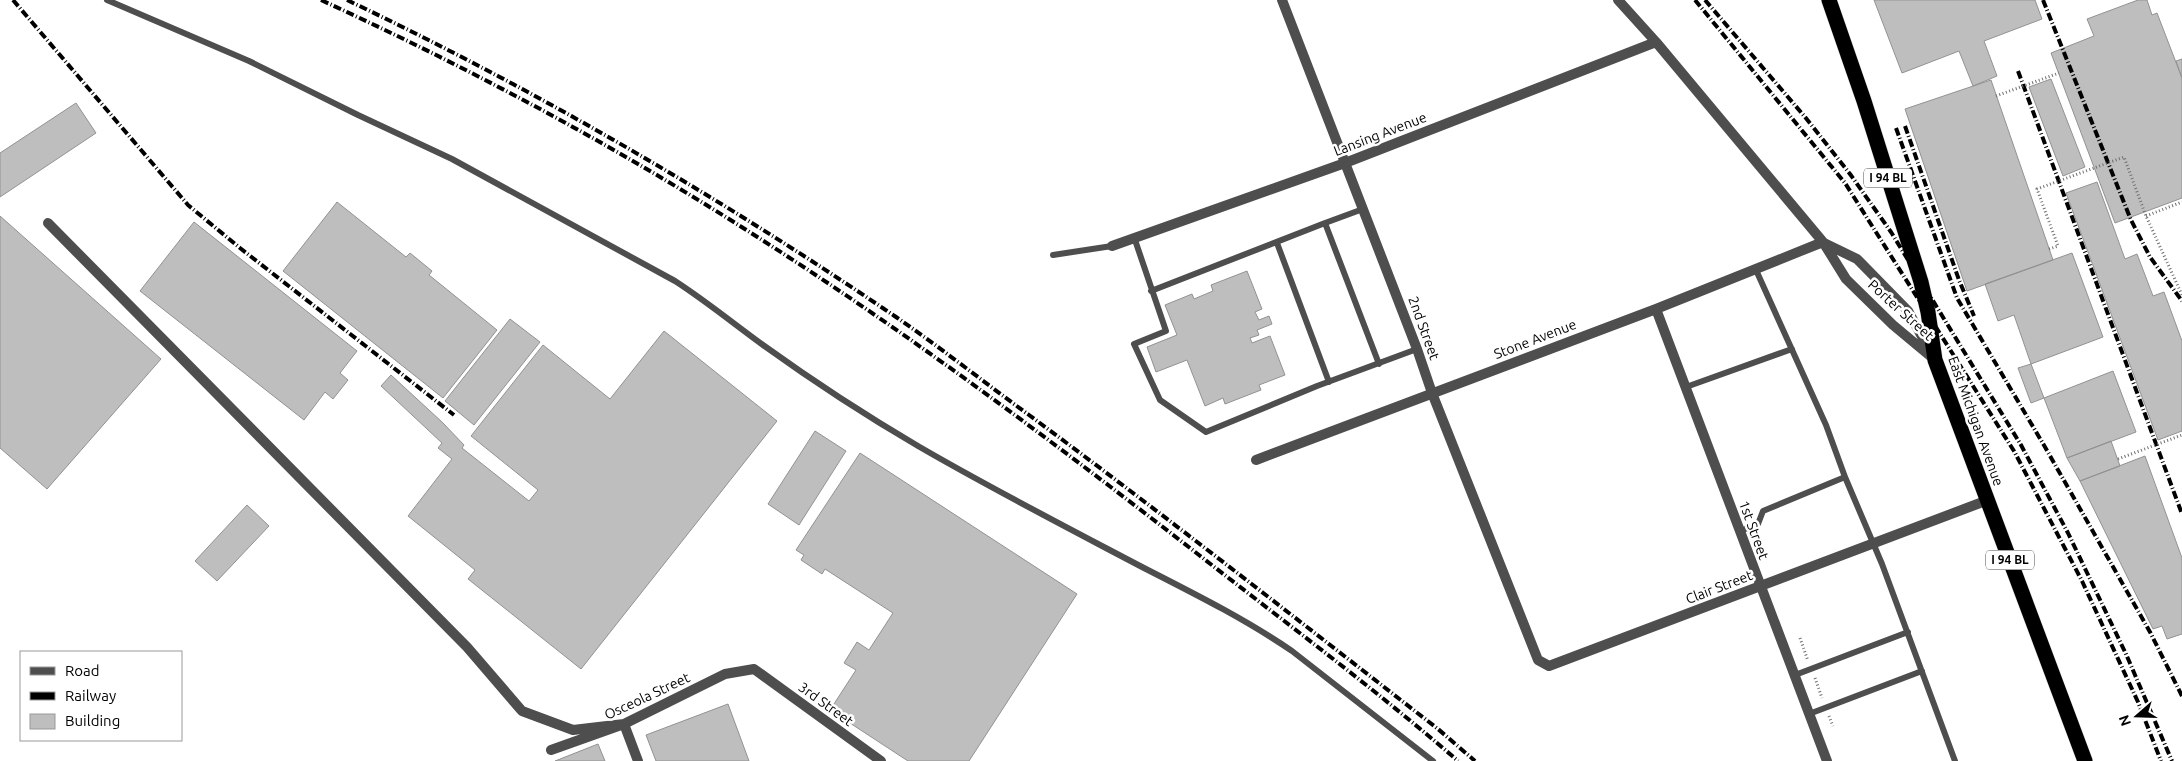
<svg xmlns="http://www.w3.org/2000/svg" width="2182" height="761" viewBox="0 0 2182 761" font-family="Ubuntu,sans-serif">
<style>
.building{fill:#bebebe;stroke:#929292}
.lines{fill:none;stroke-linecap:round;stroke-linejoin:round}
.highway-casing{stroke:#dbdbdb;stroke-width:16}
.path{stroke:#707070;stroke-width:3;stroke-dasharray:1 2.5;stroke-linecap:butt}
.lane{stroke:#4e4e4e;stroke-width:6}
.street{stroke:#4e4e4e;stroke-width:10}
.highway{stroke:#000;stroke-width:15}
.rail{stroke:#000;stroke-width:4;stroke-dasharray:8 2.5 1 2.5;stroke-linecap:butt}
.path-bridge{stroke:#707070;stroke-width:3;stroke-dasharray:1 2.5;stroke-linecap:butt}
.labels{text-anchor:middle;stroke-width:5;stroke-linejoin:round;paint-order:stroke}
.shield{fill:#fff;stroke:#4c4c4c;stroke-width:1}
.shield-label{font-size:12px;font-weight:bold;fill:#000}
.street-label{font-size:14px;fill:#000;stroke:#fff}
</style>
<rect width="100%" height="100%" fill="#fff"/>
<!-- building -->
<path class="building" d="M1874 0H2035L2042 19 1984 41 1997 76 1973 86 1959 51 1902 73Z
M2138 0H2147L2152 15 2157 13 2182 78V198L2115 223 2051 53 2094 36 2087 19Z
M2182 59V78L2176 61Z
M2051 79 2085 167 2063 176 2029 87Z
M1991 80 2053 260 1967 291 1905 109Z
M76 103 96 133 0 197V153Z
M2097 182 2125 259 2137 254 2153 296 2164 292 2182 341V431L2158 440 2066 193Z
M337 202 406 257 410 253 432 271 429 275 497 330 443 398 283 271Z
M0 216 161 359 47 489 0 448Z
M194 222 357 351 340 373 348 380 333 399 325 392 304 420 140 291Z
M2072 253 2103 337 2031 364 2014 315 1998 321 1985 284Z
M1247 271 1262 309 1255 312 1259 320 1269 316 1272 324 1257 330 1259 335 1250 338 1252 343 1270 336 1285 375 1259 385 1261 390 1225 404 1223 398 1205 406 1187 360 1156 372 1147 347 1177 335 1165 305 1192 294 1194 299 1213 291 1211 285Z
M510 319 540 342 474 425 445 401Z
M664 331 777 421 581 669 468 579 475 570 408 516 452 459 438 448 442 443 381 386 391 375 442 422 464 445 462 448 529 501 538 490 471 436 543 345 610 399Z
M2031 364 2044 398 2031 403 2018 368Z
M2113 371 2136 432 2067 458 2044 398Z
M815 431 846 451 799 525 768 504Z
M2111 441 2120 466 2080 481 2067 458Z
M860 453 1077 594 969 761H908L830 710 856 670 844 663 857 642 869 650 893 613 825 569 822 574 801 560 804 555 796 550Z
M2145 456 2182 558V634L2167 639 2162 626 2153 629 2080 481Z
M247 505 269 526 217 581 195 561Z
M728 704 749 761H656L646 735Z
M598 744 605 761H555Z"/>
<g class="lines">
<defs>
<path id="highway" d="M1829 0 1864 101 1921 282 1928 312 1935 360 2085 761"/>
</defs>
<!-- highway casing -->
<use href="#highway" class="highway-casing"/>
<!-- path -->
<path class="path" d="M2146 216 2182 202
M1800 638 1808 661
M1815 678 1822 698
M1829 716 1833 726"/>
<!-- lane -->
<path class="lane" d="M107 0 249 61 358 115 452 159 675 281C706 301 734 324 763 345 813 381 865 415 918 446 992 489 1068 528 1144 568 1195 594 1245 619 1292 651L1433 761
M1325 223 1363 209
M1134 237 1166 331 1134 344 1160 400 1206 432 1317 386 1417 349
M1277 243 1329 382
M1053 255 1112 246
M1756 270 1826 425 1845 477
M1151 291 1325 223 1379 364
M1686 387 1792 349
M1740 531 1758 524 1763 511 1845 477 1882 564 1955 761
M1795 675 1908 632
M1809 714 1922 671"/>
<!-- street -->
<path class="street" d="M1282 0 1417 349 1432 393 1538 660 1549 666 1988 500
M1618 0 1656 42 1823 242 1846 279 1893 325 1935 360
M48 223 467 647 522 711 573 730 624 724 638 761
M1824 243 1857 259 1863 265 1908 311 1930 351
M1112 246 1345 163 1656 42
M1656 309 1827 761
M1256 460 1656 309 1823 242
M551 750 624 724 725 674 754 669 881 761"/>
<!-- highway -->
<use href="#highway" class="highway"/>
<!-- rail -->
<path class="rail" d="M13 0 188 205 240 248 454 415
M321 0C465 66 606 141 740 226 899 326 1051 440 1199 555 1286 623 1375 689 1458 761
M347 0C538 91 721 198 896 317 941 348 985 383 1029 415 1167 517 1303 624 1438 729L1475 761
M1695 0 1845 183 2014 451 2082 581 2138 702 2161 761
M1705 0 1805 117 1850 174 1891 232 2021 445 2068 533 2126 654 2172 761
M2043 0 2131 220 2150 257 2182 301
M2018 71 2182 514
M1905 126 1959 280 1974 316
M1896 128 1957 298 2045 447 2150 632 2182 696"/>
<!-- path-bridge -->
<path class="path-bridge" d="M1996 96 2059 73
M2049 249 2058 246 2037 189 2124 157 2146 216 2182 295
M2118 459 2182 435"/>
</g>
<g class="labels">
<!-- shield labels -->
<g class="shield">
<rect x="1864" y="168.5" width="48" height="19" rx="4"/>
<rect x="1986" y="550.5" width="48" height="19" rx="4"/>
</g>
<g class="shield-label">
<text x="1888" y="182">I 94 BL</text>
<text x="2010" y="564">I 94 BL</text>
</g>
<!-- street labels -->
<g class="street-label">
<text transform="translate(1380 134) rotate(-21)" y="5">Lansing Avenue</text>
<text transform="translate(1901 310) rotate(42)" y="5">Porter Street</text>
<text transform="translate(1424 328) rotate(70)" y="5">2nd Street</text>
<text transform="translate(1535 339) rotate(-21)" y="5">Stone Avenue</text>
<text transform="translate(1976 421) rotate(70)" y="5">East Michigan Avenue</text>
<text transform="translate(1754 530) rotate(70)" y="5">1st Street</text>
<text transform="translate(1719 587) rotate(-21)" y="5">Clair Street</text>
<text transform="translate(647 696) rotate(-25)" y="5">Osceola Street</text>
<text transform="translate(826 704) rotate(36)" y="5">3rd Street</text>
</g>
</g>
<!-- legend -->
<rect x="20" y="651" width="162" height="90" fill="#ffffff" stroke="#999999"/>
<rect x="30" y="667" width="25" height="8" fill="#4e4e4e" stroke="#999999"/>
<text x="65" y="676" font-size="15" fill="#000000">Road</text>
<rect x="30" y="692" width="25" height="8" fill="#000000" stroke="#999999"/>
<text x="65" y="701" font-size="15" fill="#000000">Railway</text>
<rect x="30" y="714" width="25" height="15" fill="#bebebe" stroke="#999999"/>
<text x="65" y="726" font-size="15" fill="#000000">Building</text>
<!-- north arrow -->
<g transform="translate(2137 716) rotate(250)" stroke="#ffffff" stroke-width="4" paint-order="stroke">
<path d="M0-4L9 19L0 12L-9 19Z" fill="#000000"/>
<text y="-8" font-size="14" font-weight="bold" text-anchor="middle" fill="#000000">N</text>
</g>
</svg>
